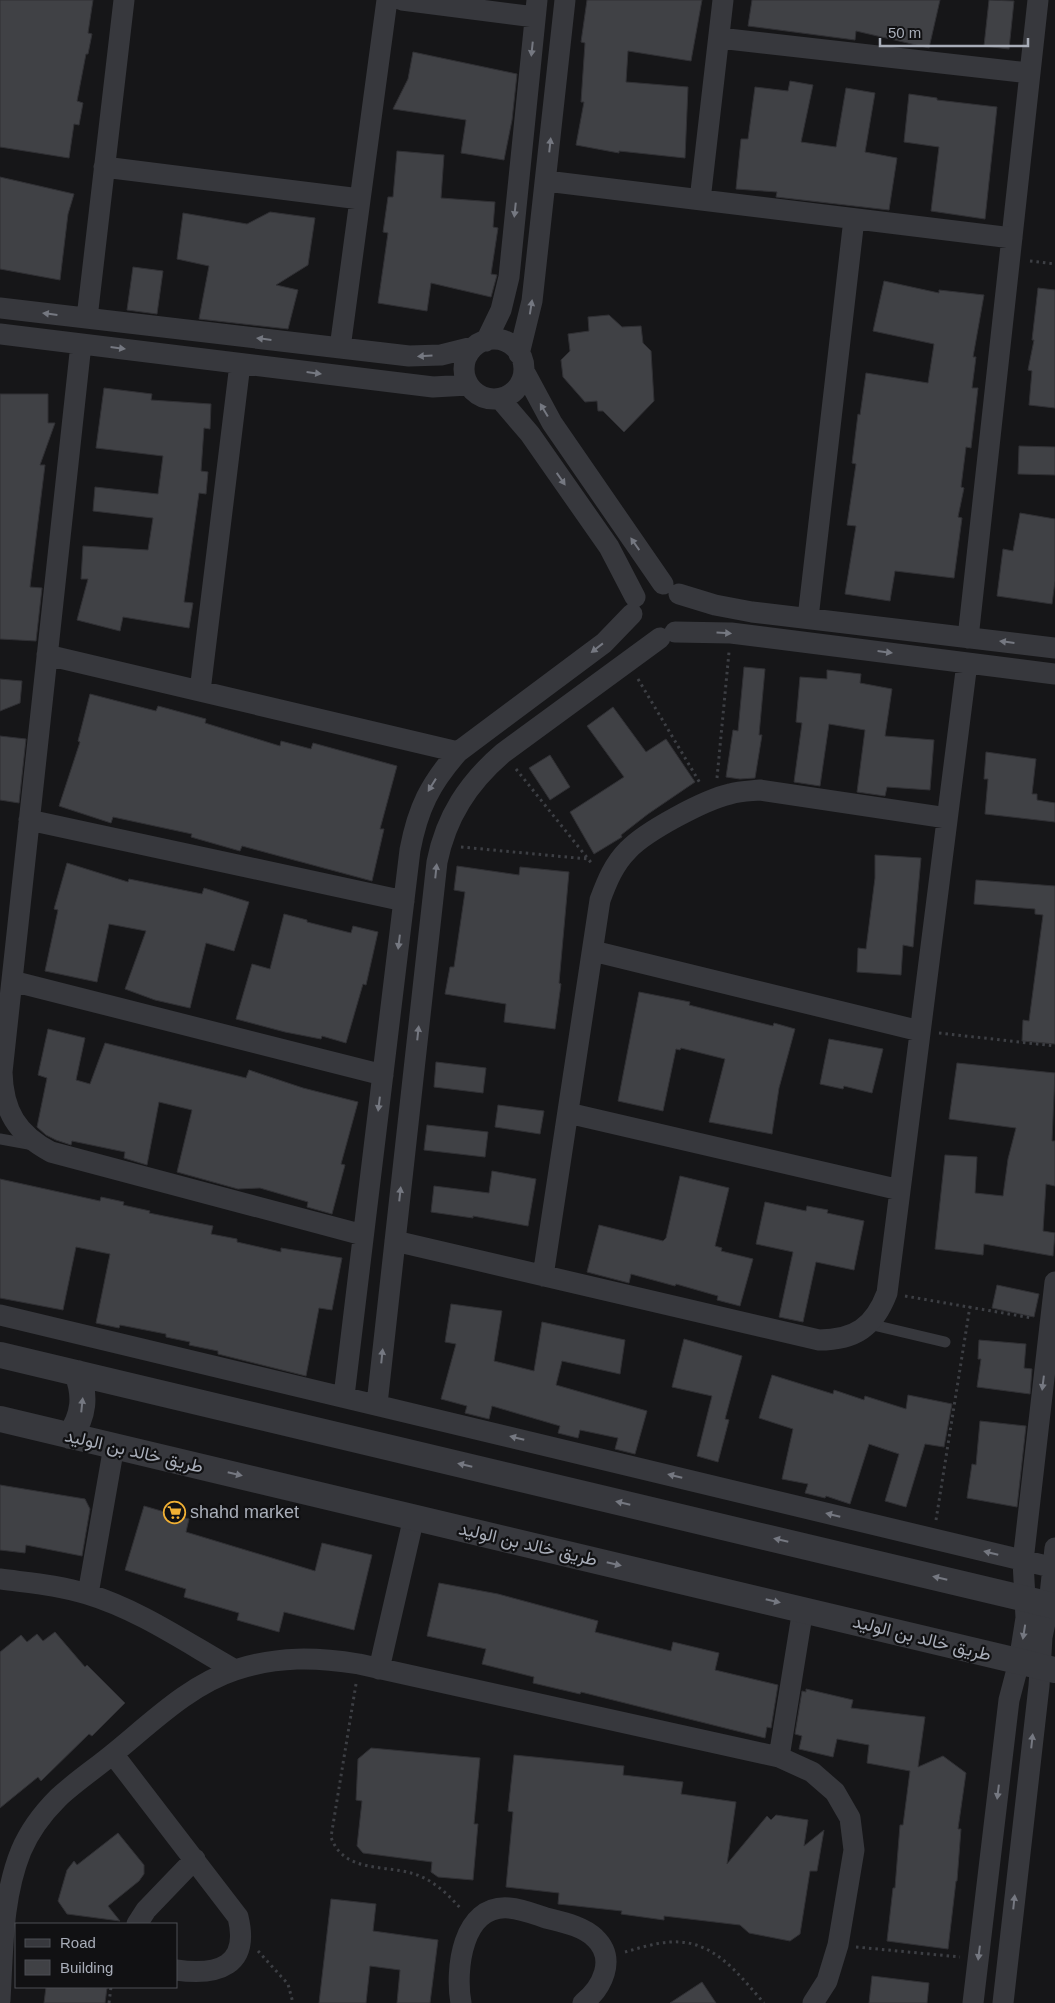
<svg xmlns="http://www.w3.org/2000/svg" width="1055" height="2003" viewBox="0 0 1055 2003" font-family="Helvetica,Vazirmatn,sans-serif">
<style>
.building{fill:#404145;stroke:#303034}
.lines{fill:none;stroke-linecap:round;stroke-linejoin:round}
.path{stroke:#3d3f44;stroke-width:3;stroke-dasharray:2.5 4;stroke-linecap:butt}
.service{stroke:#37383d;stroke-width:11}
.minor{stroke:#37383d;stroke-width:21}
.tertiary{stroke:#37383d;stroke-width:26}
.oneway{fill:#757881}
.labels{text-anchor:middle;stroke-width:4.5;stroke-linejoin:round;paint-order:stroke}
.street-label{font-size:18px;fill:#a8adb8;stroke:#111113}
.poi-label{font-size:18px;fill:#a8adb8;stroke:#111113;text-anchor:start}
</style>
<rect width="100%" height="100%" fill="#161618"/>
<!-- building -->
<path class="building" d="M0 0H93L88 33 92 34 88 54H86L77 101 83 103 79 125 74 124 69 158 0 147Z
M587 0H702L691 61 628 51 626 82 688 87 685 158 619 151V153L576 145 584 102H581L585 43 581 42Z
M752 0H940L929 48 856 31 855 40 748 26Z
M989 0 1014 1 1009 49 984 46Z
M413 52 517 74 512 120 504 160 461 153 466 120 393 109 408 79Z
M790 81 813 85 801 142 836 147 846 88 875 93 865 152 897 158 889 210 776 197 777 192 736 189 741 139H748L755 87 788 91Z
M909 94 937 98V100L997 107 985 219 931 211 939 147 904 142Z
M397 151 444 155 441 198 495 202 493 227 498 228 491 274 497 275 491 297 431 283 427 311 378 303 388 233 383 232 388 197H393Z
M0 177 74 194 68 214 60 280 0 269Z
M270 212 315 218 308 265 276 285 298 290 288 329 199 319 209 266 177 259 183 213 247 224Z
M133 267 163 271 157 314 127 310Z
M884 281 939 293V290L984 295 973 357H976L972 388H978L971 448 966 447 961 487 964 488 958 517 962 518 954 578 895 571 890 601 845 594 856 526 847 525 856 464 852 463 858 414 860 415 866 373 928 383 934 344 873 331Z
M1038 288 1055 290V408L1029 405 1032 371 1028 370 1034 340H1032Z
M609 315 622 327 641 326 643 343 651 351 654 401 624 432 603 411H598L597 401 585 402 563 377 561 360 570 351 568 334 589 331 588 317Z
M104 388 152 394 151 400 211 404 210 429 204 428 201 471 208 472 206 494 199 493 184 602 193 603 189 628 123 617 120 631 77 620 88 579H81L83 546 148 550 153 518 93 511 95 487 158 494 163 456 96 448Z
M0 394H48V423H55L40 465H45L30 587 42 588 36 641 0 639Z
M1019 446 1055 447V475L1018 474Z
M1020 513 1055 519V581L1052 604 997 596 1003 549 1013 551Z
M744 667 765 669 759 735H762L755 778 740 779 726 777 733 730 738 731Z
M827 670 861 674 860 683 892 689 885 736 934 740 930 790 887 787 885 796 857 792 865 730 829 724 820 786 794 782 802 723 796 722 800 677 827 679Z
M0 679 22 681 20 703 0 711Z
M90 694 156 711 158 706 206 719 205 723 280 746 281 741 311 749 313 743 397 766 380 829H384L372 881 242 846 240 851 191 837 192 834 113 817 111 823 59 806 80 742 78 741Z
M613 707 646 752 666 739 695 782 648 814 621 835 622 837 594 854 570 812 624 777 587 726Z
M0 736 26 739 19 803 0 800Z
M986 752 1036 759 1032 794H1037V800L1055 803V822L985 814 988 779H984Z
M550 755 570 787 550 800 529 768Z
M875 855 921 858 913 947 903 945 901 975 857 972 858 948 866 949 875 878Z
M67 863 128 882 129 879 202 894 204 888 249 902 234 951 206 943 190 1008 155 1000 125 989 146 931 109 924 97 982 45 971 58 910 54 909Z
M457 866 519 875 520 867 569 872 559 983 561 984 555 1029 504 1022 506 1004 445 994 450 967H454L465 892 454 890Z
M976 880 1055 886V1044L1022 1041 1023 1020 1029 1021 1043 915 1035 914V909L974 904Z
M284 914 307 920V922L351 933 353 926 378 932 366 985 363 984 346 1043 322 1036 321 1039 285 1032 236 1019 252 964 270 969Z
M639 992 690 1002 689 1005 773 1026 774 1023 795 1029 779 1088 772 1134 709 1122 725 1059 681 1048 680 1050 676 1049 663 1111 618 1101Z
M48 1029 85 1038 76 1080 90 1084 105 1043 246 1078 249 1070 303 1088 358 1102 341 1164 345 1165 332 1214 307 1207 308 1202 260 1188 238 1189 177 1172 192 1110 159 1102 147 1165 124 1158 125 1152 72 1141 71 1145 56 1140 46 1135 37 1127 47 1078 38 1075Z
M829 1039 883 1049 872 1093 844 1086 843 1089 820 1084Z
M436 1062 486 1068 483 1093 434 1087Z
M957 1063 1055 1073 1052 1141H1055V1186L1046 1184 1043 1231 1055 1233 1053 1256 984 1244 983 1255 935 1249 945 1155 977 1157 975 1193 1003 1196 1008 1159 1016 1128 949 1119Z
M498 1105 544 1111 540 1134 495 1127Z
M427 1125 488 1132 485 1157 424 1150Z
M492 1171 536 1179 528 1226 473 1216V1218L431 1212 434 1186 489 1193Z
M680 1176 729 1188 715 1246 722 1248 721 1251 753 1259 740 1306 717 1300 718 1296 676 1284 675 1286 631 1274 629 1283 587 1272 599 1225 663 1241 666 1238Z
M0 1179 100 1201 101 1197 124 1202 123 1205 150 1211 149 1213 213 1226 211 1234 237 1239V1242L281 1252V1248L342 1258 332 1310 319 1308 306 1376 218 1354V1351L189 1345 190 1342 166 1337V1334L120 1325 119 1328 96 1323 110 1254 76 1247 63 1310 0 1298Z
M765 1202 806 1211 807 1206 828 1210 827 1213 864 1221 854 1270 816 1262 803 1322 779 1317 793 1252 756 1244Z
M997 1285 1039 1294 1034 1317 992 1308Z
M451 1304 502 1311 494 1361 534 1371 542 1322 625 1340 620 1374 562 1361 556 1385 647 1411 635 1454 615 1449 618 1438 580 1430 578 1438 558 1433 560 1426 492 1406 489 1419 465 1413 467 1406 441 1399 456 1344 445 1342Z
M684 1339 742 1356 725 1419 729 1420 718 1462 697 1456 712 1396 672 1387Z
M979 1340 1026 1344 1024 1368 1032 1369 1030 1394 977 1387 981 1359H978Z
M772 1375 833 1394 834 1390 864 1400 865 1396 906 1409 908 1395 952 1404 944 1447 925 1444 906 1507 885 1501 899 1454 869 1444 850 1504 826 1496 825 1498 805 1493 808 1484 782 1479 793 1429 759 1418Z
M980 1421 1026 1426 1017 1507 967 1498 972 1464 976 1465Z
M0 1485 85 1499 90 1509 82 1556 26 1545 25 1553 0 1550Z
M144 1506 189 1519 186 1532 315 1571 322 1543 372 1555 354 1630 284 1612 279 1632 237 1620 239 1613 184 1597 186 1589 125 1570Z
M439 1583 498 1594 598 1621 595 1632 671 1651 673 1642 719 1653 715 1670 778 1685 771 1728 767 1727 765 1738 581 1692 580 1694 533 1683 534 1677 482 1664 486 1649 427 1636Z
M55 1632 85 1667 87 1665 125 1703 92 1736 89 1734 41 1781 38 1777 0 1808V1652L21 1635 27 1642 37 1634 43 1641Z
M806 1689 853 1700 851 1708 925 1717 918 1767 943 1756 966 1773 958 1829H961L957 1881H956L948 1949 887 1941 893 1888H895L900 1825H903L910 1771 867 1763 869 1745 837 1739 833 1757 799 1749 802 1736 795 1734 802 1691 806 1692Z
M371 1748 480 1758 474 1824H478L473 1880 438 1877 431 1872 432 1862 363 1853 357 1846 362 1801 356 1800 358 1759Z
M514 1755 624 1766 623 1775 683 1782 681 1794 736 1802 727 1864 767 1816 771 1820 776 1815 808 1820 804 1846 824 1830 817 1871H810L800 1934 790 1941 749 1933 740 1925 664 1916V1920L621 1914 622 1911 558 1904 559 1893 506 1887 513 1812 508 1811Z
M118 1833 144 1865V1874L139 1881 108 1906 120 1921 67 1914 58 1901 67 1870 74 1861 77 1865Z
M331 1899 376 1904 373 1931 438 1940 430 2003H397L400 1970 370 1966 366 2003H319Z
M872 1976 929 1983 927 2003H869Z
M702 1982 716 2003H670Z
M46 1987 107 1988 105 2003H44Z"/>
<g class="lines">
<!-- path -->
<path class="path" d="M1030 261 1055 264
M638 679 700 783
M516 769 593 865
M717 778 729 652
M461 847 588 859
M939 1033 1055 1046
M905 1296 1032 1318
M936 1520 970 1306
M356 1684 331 1837C343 1872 382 1865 411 1873 431 1878 448 1894 461 1909
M856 1947 960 1957
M258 1951 288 1984 293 2003
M625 1952C639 1948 655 1943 670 1942 714 1939 738 1974 764 2003
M109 2003 111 1987"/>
<!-- service -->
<path class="service" d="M0 1139 34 1145
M869 1324 945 1342"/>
<!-- minor -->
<path class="minor" d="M402 0 535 17
M719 38 1029 73
M104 167 360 199
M546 181 1012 238
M700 200 723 0
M0 308 409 356 441 355 473 347
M87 318 124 0
M0 334 433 387 468 385
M464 369a30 30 0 1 1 60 0a30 30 0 1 1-60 0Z
M486 341 501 310 509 277 537 0
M81 344 2 1072C3 1111 17 1134 51 1152L363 1235
M340 348 387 0
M519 354 532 301 565 0
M524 371 552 423 663 584
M500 399 530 434 609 547 635 597
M679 594 715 605 752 612 1055 648
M808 618 854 219
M675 632 731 633 1055 674
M968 638 1038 0
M47 655 458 752
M200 691 240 364
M29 820 404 901
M593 951 920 1031
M12 981 383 1075
M568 1113 900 1190
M395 1241 819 1340C855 1340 874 1327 887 1293L967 663
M543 1276 600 900C607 881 614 864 628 850 646 831 704 800 730 794 740 791 750 791 760 790L947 818
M0 1315 1055 1568
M344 1396 410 850C418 808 430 784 458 752L604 643 632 614
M377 1404 437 862C446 817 468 783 503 753L660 638
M0 1579C30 1583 59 1585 87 1594 140 1610 187 1643 235 1670
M88 1594 114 1446
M379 1669 414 1517
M113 1754 238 1917C250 1966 218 1976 176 1970
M779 1757 803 1609
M137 1924 146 1910 195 1859
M0 2000C3 1950 2 1898 21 1851 29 1832 43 1813 58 1798 75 1782 96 1768 114 1753 151 1723 189 1685 235 1670 279 1656 315 1657 359 1664L779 1757 812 1772 835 1792 850 1818 854 1850 838 1945 827 1981 813 2003
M461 2003C455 1970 462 1904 509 1908 522 1909 534 1914 546 1918 562 1922 583 1926 595 1938 617 1959 602 1988 583 2003
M973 2003 1009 1700 1019 1662 1026 1618 1023 1561 1055 1282
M1003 2003 1039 1686 1042 1637 1049 1604 1055 1548"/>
<!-- tertiary -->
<path class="tertiary" d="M0 1355 1055 1606
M0 1419 1055 1670
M70 1436C84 1415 86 1396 77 1373"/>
</g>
<!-- one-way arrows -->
<defs><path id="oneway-solid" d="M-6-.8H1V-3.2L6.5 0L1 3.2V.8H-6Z" transform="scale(1.25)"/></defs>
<g class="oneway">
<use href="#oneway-solid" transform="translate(532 49) rotate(96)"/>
<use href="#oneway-solid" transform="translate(550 145) rotate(-84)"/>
<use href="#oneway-solid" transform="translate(515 210) rotate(96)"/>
<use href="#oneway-solid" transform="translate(531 307) rotate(-81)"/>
<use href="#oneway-solid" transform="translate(50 314) rotate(-173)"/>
<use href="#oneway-solid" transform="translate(264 339) rotate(-173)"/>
<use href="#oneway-solid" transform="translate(118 348) rotate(7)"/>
<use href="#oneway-solid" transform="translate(425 356) rotate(177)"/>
<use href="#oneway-solid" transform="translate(314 373) rotate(7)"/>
<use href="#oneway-solid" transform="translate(544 410) rotate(-121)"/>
<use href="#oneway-solid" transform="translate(561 479) rotate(55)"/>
<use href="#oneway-solid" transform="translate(635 544) rotate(-125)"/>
<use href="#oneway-solid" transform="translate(724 633) rotate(3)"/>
<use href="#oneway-solid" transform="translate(1007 642) rotate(-173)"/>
<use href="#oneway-solid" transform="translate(597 648) rotate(142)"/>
<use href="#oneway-solid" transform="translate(885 652) rotate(7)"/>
<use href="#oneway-solid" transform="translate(432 785) rotate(122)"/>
<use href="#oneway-solid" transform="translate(436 871) rotate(-84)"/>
<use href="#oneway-solid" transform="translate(399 942) rotate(97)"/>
<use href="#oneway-solid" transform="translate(418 1033) rotate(-84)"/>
<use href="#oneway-solid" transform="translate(379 1104) rotate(97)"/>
<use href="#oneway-solid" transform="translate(400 1194) rotate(-84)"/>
<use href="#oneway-solid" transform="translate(382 1356) rotate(-84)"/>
<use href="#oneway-solid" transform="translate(1043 1383) rotate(97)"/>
<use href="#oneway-solid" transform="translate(82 1405) rotate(-84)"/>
<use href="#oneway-solid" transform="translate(517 1438) rotate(-166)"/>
<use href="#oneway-solid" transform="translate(465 1465) rotate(-167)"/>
<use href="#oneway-solid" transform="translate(235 1474) rotate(13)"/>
<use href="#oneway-solid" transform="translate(675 1476) rotate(-166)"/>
<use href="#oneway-solid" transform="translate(623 1503) rotate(-167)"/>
<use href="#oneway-solid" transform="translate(833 1515) rotate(-166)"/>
<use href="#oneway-solid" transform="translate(781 1540) rotate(-167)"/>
<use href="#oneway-solid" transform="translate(991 1553) rotate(-166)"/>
<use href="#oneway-solid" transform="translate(614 1564) rotate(13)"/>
<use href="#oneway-solid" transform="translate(940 1578) rotate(-167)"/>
<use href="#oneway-solid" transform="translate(773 1601) rotate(13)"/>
<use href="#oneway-solid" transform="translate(1024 1632) rotate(99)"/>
<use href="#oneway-solid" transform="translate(1032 1741) rotate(-84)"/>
<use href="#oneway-solid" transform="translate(998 1792) rotate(97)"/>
<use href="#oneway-solid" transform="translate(1014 1902) rotate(-84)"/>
<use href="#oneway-solid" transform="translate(979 1953) rotate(97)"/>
</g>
<!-- icons -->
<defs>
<symbol id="supermarket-ring" viewBox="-11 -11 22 22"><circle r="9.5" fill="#111113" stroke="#f2b134" stroke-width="1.5"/><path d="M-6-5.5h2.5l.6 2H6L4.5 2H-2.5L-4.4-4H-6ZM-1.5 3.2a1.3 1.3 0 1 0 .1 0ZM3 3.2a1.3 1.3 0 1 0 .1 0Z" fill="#f2b134"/></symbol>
</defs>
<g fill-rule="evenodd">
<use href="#supermarket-ring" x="162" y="1500" width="25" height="25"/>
</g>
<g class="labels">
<!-- street labels -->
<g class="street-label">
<text transform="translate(134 1451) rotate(13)" y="6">طريق خالد بن الوليد</text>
<text transform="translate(528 1544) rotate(13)" y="6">طريق خالد بن الوليد</text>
<text transform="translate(922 1638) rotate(14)" y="6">طريق خالد بن الوليد</text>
</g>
<!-- poi labels -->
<g class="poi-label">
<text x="190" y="1518">shahd market</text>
</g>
</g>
<!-- legend -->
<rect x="15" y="1923" width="162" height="65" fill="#111113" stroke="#4d4f55"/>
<rect x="25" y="1939" width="25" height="8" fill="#37383d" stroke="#4d4f55"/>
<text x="60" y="1948" font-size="15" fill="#a8adb8">Road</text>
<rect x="25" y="1960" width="25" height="15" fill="#404145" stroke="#4d4f55"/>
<text x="60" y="1973" font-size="15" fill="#a8adb8">Building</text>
<!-- scale -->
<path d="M880 38v8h148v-8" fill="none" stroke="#a8adb8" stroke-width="2.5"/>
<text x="888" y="38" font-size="15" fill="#a8adb8" stroke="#111113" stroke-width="4" paint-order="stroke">50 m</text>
</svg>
